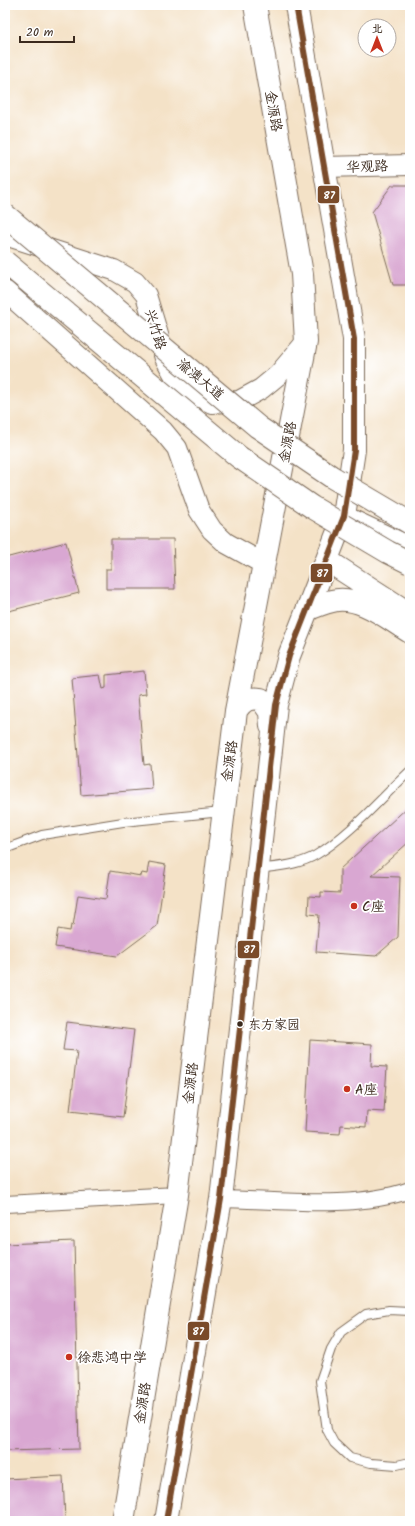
<svg xmlns="http://www.w3.org/2000/svg" width="415" height="1526" viewBox="0 0 415 1526" font-family="Kalam,'LXGW WenKai TC',sans-serif">
<style>
.building{fill:#d9a7d2}
.lines{fill:none;stroke-linecap:round;stroke-linejoin:round}
.service-casing{stroke:#7c6a59;stroke-width:10}
.minor-casing{stroke:#7c6a59;stroke-width:18}
.tertiary-casing{stroke:#7c6a59;stroke-width:22}
.secondary-casing{stroke:#7c6a59;stroke-width:24}
.primary-casing{stroke:#7c6a59;stroke-width:24}
.service{stroke:#fff;stroke-width:8}
.minor{stroke:#fff;stroke-width:16}
.tertiary{stroke:#fff;stroke-width:20}
.secondary{stroke:#fff;stroke-width:22}
.primary{stroke:#fff;stroke-width:22}
.primary-bridge-casing{stroke:#7c6a59;stroke-width:24;stroke-linecap:butt}
.primary-bridge{stroke:#fff;stroke-width:22}
.bus-1-casing{stroke:#fff;stroke-width:9}
.bus-1{stroke:#7a4b2a;stroke-width:6}
.poi-dot{fill:#c8321e;stroke:#fff;stroke-width:1.5}
.bus-dot{fill:#3b2a1e;stroke:#fff;stroke-width:1.5}
.labels{text-anchor:middle;stroke-width:3.5;stroke-linejoin:round;paint-order:stroke}
.bus-label{font-size:13px;fill:#3b2a1e;stroke:#fff;text-anchor:start}
.street-label{font-size:14px;fill:#3b2a1e;stroke:#fff}
.poi-label{font-size:14px;fill:#3b2a1e;stroke:#fff;text-anchor:start}
.line-badge{stroke:#fff;stroke-width:1.5}
.badge-label{font-size:11px;text-anchor:middle;font-weight:bold;fill:#fff}
</style>
<rect width="100%" height="100%" fill="#fff"/>
<filter id="ink" filterUnits="userSpaceOnUse"><feTurbulence type="fractalNoise" baseFrequency=".025" numOctaves="2"/><feDisplacementMap in="SourceGraphic" scale="8" xChannelSelector="R" yChannelSelector="G"/><feConvolveMatrix kernelMatrix="1 2 1 2 8 2 1 2 1" color-interpolation-filters="sRGB"/></filter>
<filter id="wash" filterUnits="userSpaceOnUse"><feTurbulence type="fractalNoise" baseFrequency=".012" numOctaves="4" result="noise"/><feDisplacementMap in="SourceGraphic" scale="16" xChannelSelector="R" yChannelSelector="G"/><feGaussianBlur stdDeviation="0.9" result="paint"/><feColorMatrix in="noise" values="0 0 0 0 0 0 0 0 0 0 0 0 0 0 0 0 0 1.4 0 .05"/><feComposite in="paint" operator="in"/></filter>
<g filter="url(#wash)">
<rect width="100%" height="100%" fill="#f4e2c7"/>
<g id="blocks">
<!-- building -->
<path class="building" d="M392 185H410V285H393L372 212Z
M111 539H173L175 589H106V569H111Z
M66 542 79 593 5 612V558Z
M144 671 146 694 138 695 144 765 150 764 152 789 81 795 72 678 100 675 103 689 106 688V675Z
M410 805V841L371 876 400 877 398 937 376 956 316 952 319 915 308 914 309 896 321 897V892L340 893V869Z
M149 862 166 865 157 926 117 956 55 947 58 929 70 931 71 925 73 926 78 895 106 899 110 871 141 876 142 873 147 874Z
M67 1022 134 1030 123 1117 70 1111 77 1051 63 1050Z
M310 1040 372 1044 371 1066 387 1067 384 1112 367 1111 366 1127 341 1125 340 1134 305 1132Z
M74 1241 79 1449 5 1451V1244Z
M63 1476 65 1521H5V1479Z"/>
</g>
</g>
<g filter="url(#ink)">
<use href="#blocks" fill-opacity="0" stroke="#7c6a59" stroke-width="1"/>
<g class="lines">
<defs>
<path id="service" d="M5 849 42 835 123 822 222 812
M259 869C279 866 299 865 316 855 350 835 381 798 410 771
M410 1311 389 1310 366 1314 341 1332 331 1349 320 1381 327 1430 334 1443 350 1458 371 1463 397 1465 410 1462"/>
<path id="minor" d="M221 1199C280 1200 354 1210 410 1190
M5 1204 177 1195"/>
<path id="tertiary" d="M323 167 410 165
M5 235 114 270 135 282 146 295 165 358 176 378 192 393 212 403 239 401 261 389 278 375 306 342
M5 291 163 431 177 448 199 510 212 530 226 543 264 564
M344 516 410 547"/>
<path id="secondary" d="M236 711C243 700 249 697 261 699L270 712 271 726
M123 1521 177 1195 236 711 306 342 302 274 255 5
M166 1521 221 1199 276 705 289 656 344 516 354 450V339L296 5"/>
<path id="primary" d="M328 561 410 614
M309 609C316 606 324 603 332 601 359 594 388 619 410 632"/>
</defs>
<!-- service casing -->
<use href="#service" class="service-casing"/>
<!-- minor casing -->
<use href="#minor" class="minor-casing"/>
<!-- tertiary casing -->
<use href="#tertiary" class="tertiary-casing"/>
<!-- secondary casing -->
<use href="#secondary" class="secondary-casing"/>
<!-- primary casing -->
<use href="#primary" class="primary-casing"/>
<!-- service -->
<use href="#service" class="service"/>
<!-- minor -->
<use href="#minor" class="minor"/>
<!-- tertiary -->
<use href="#tertiary" class="tertiary"/>
<!-- secondary -->
<use href="#secondary" class="secondary"/>
<!-- primary -->
<use href="#primary" class="primary"/>
<defs>
<path id="primary-bridge" d="M5 215 258 427 332 477 410 523
M5 262 239 457 312 507 388 552 410 563"/>
</defs>
<!-- primary-bridge casing -->
<use href="#primary-bridge" class="primary-bridge-casing"/>
<!-- primary-bridge -->
<use href="#primary-bridge" class="primary-bridge"/>
<defs>
<path id="bus-1" d="M166 1521 221 1199 276 705 289 656 344 516 354 450V339L296 5"/>
</defs>
<!-- bus-1 casing -->
<use href="#bus-1" class="bus-1-casing"/>
<!-- bus-1 -->
<use href="#bus-1" class="bus-1"/>
</g>
</g>
<!-- markers -->
<g class="poi-dot">
<circle cx="354" cy="906" r="4"/>
<circle cx="347" cy="1089" r="4"/>
<circle cx="69" cy="1357" r="4"/>
</g>
<circle class="bus-dot" cx="240" cy="1024" r="3.5"/>
<g class="labels">
<!-- bus labels -->
<g class="bus-label">
<text x="248" y="1029">东方家园</text>
</g>
<!-- street labels -->
<g class="street-label">
<text transform="translate(274 111) rotate(80)" y="5">金源路</text>
<text transform="translate(367 166) rotate(-2)" y="5">华观路</text>
<text transform="translate(156 329) rotate(73)" y="5">兴竹路</text>
<text transform="translate(201 379) rotate(40)" y="5">渝澳大道</text>
<text transform="translate(287 442) rotate(-79)" y="5">金源路</text>
<text transform="translate(229 761) rotate(-82)" y="5">金源路</text>
<text transform="translate(190 1083) rotate(-83)" y="5">金源路</text>
<text transform="translate(142 1403) rotate(-81)" y="5">金源路</text>
</g>
<!-- poi labels -->
<g class="poi-label">
<text x="362" y="911">C座</text>
<text x="355" y="1094">A座</text>
<text x="77" y="1362">徐悲鸿中学</text>
</g>
</g>
<g class="line-badge">
<rect x="317" y="185" width="23" height="19" rx="4" fill="#7a4b2a"/>
<rect x="310" y="563" width="23" height="20" rx="4" fill="#7a4b2a"/>
<rect x="237" y="940" width="23" height="19" rx="4" fill="#7a4b2a"/>
<rect x="187" y="1321" width="23" height="20" rx="4" fill="#7a4b2a"/>
</g>
<g class="badge-label">
<text x="329" y="199">87</text>
<text x="322" y="577">87</text>
<text x="249" y="953">87</text>
<text x="198" y="1335">87</text>
</g>
<!-- margin -->
<rect width="415" height="1526" fill="none" stroke="#fff" stroke-width="20"/>
<!-- north arrow -->
<g transform="translate(377 38)"><circle r="19" fill="#ffffff" stroke="#b1aaa5"/>
<path d="M0-3L7 15L0 10L-7 15Z" fill="#c8321e"/>
<text y="-6" font-size="11" font-weight="bold" text-anchor="middle" fill="#3b2a1e">北</text>
</g>
<!-- scale -->
<path d="M20 36v6h54v-6" fill="none" stroke="#3b2a1e" stroke-width="2"/>
<text x="26" y="36" font-size="12" fill="#3b2a1e" stroke="#ffffff" stroke-width="3" paint-order="stroke">20 m</text>
</svg>
